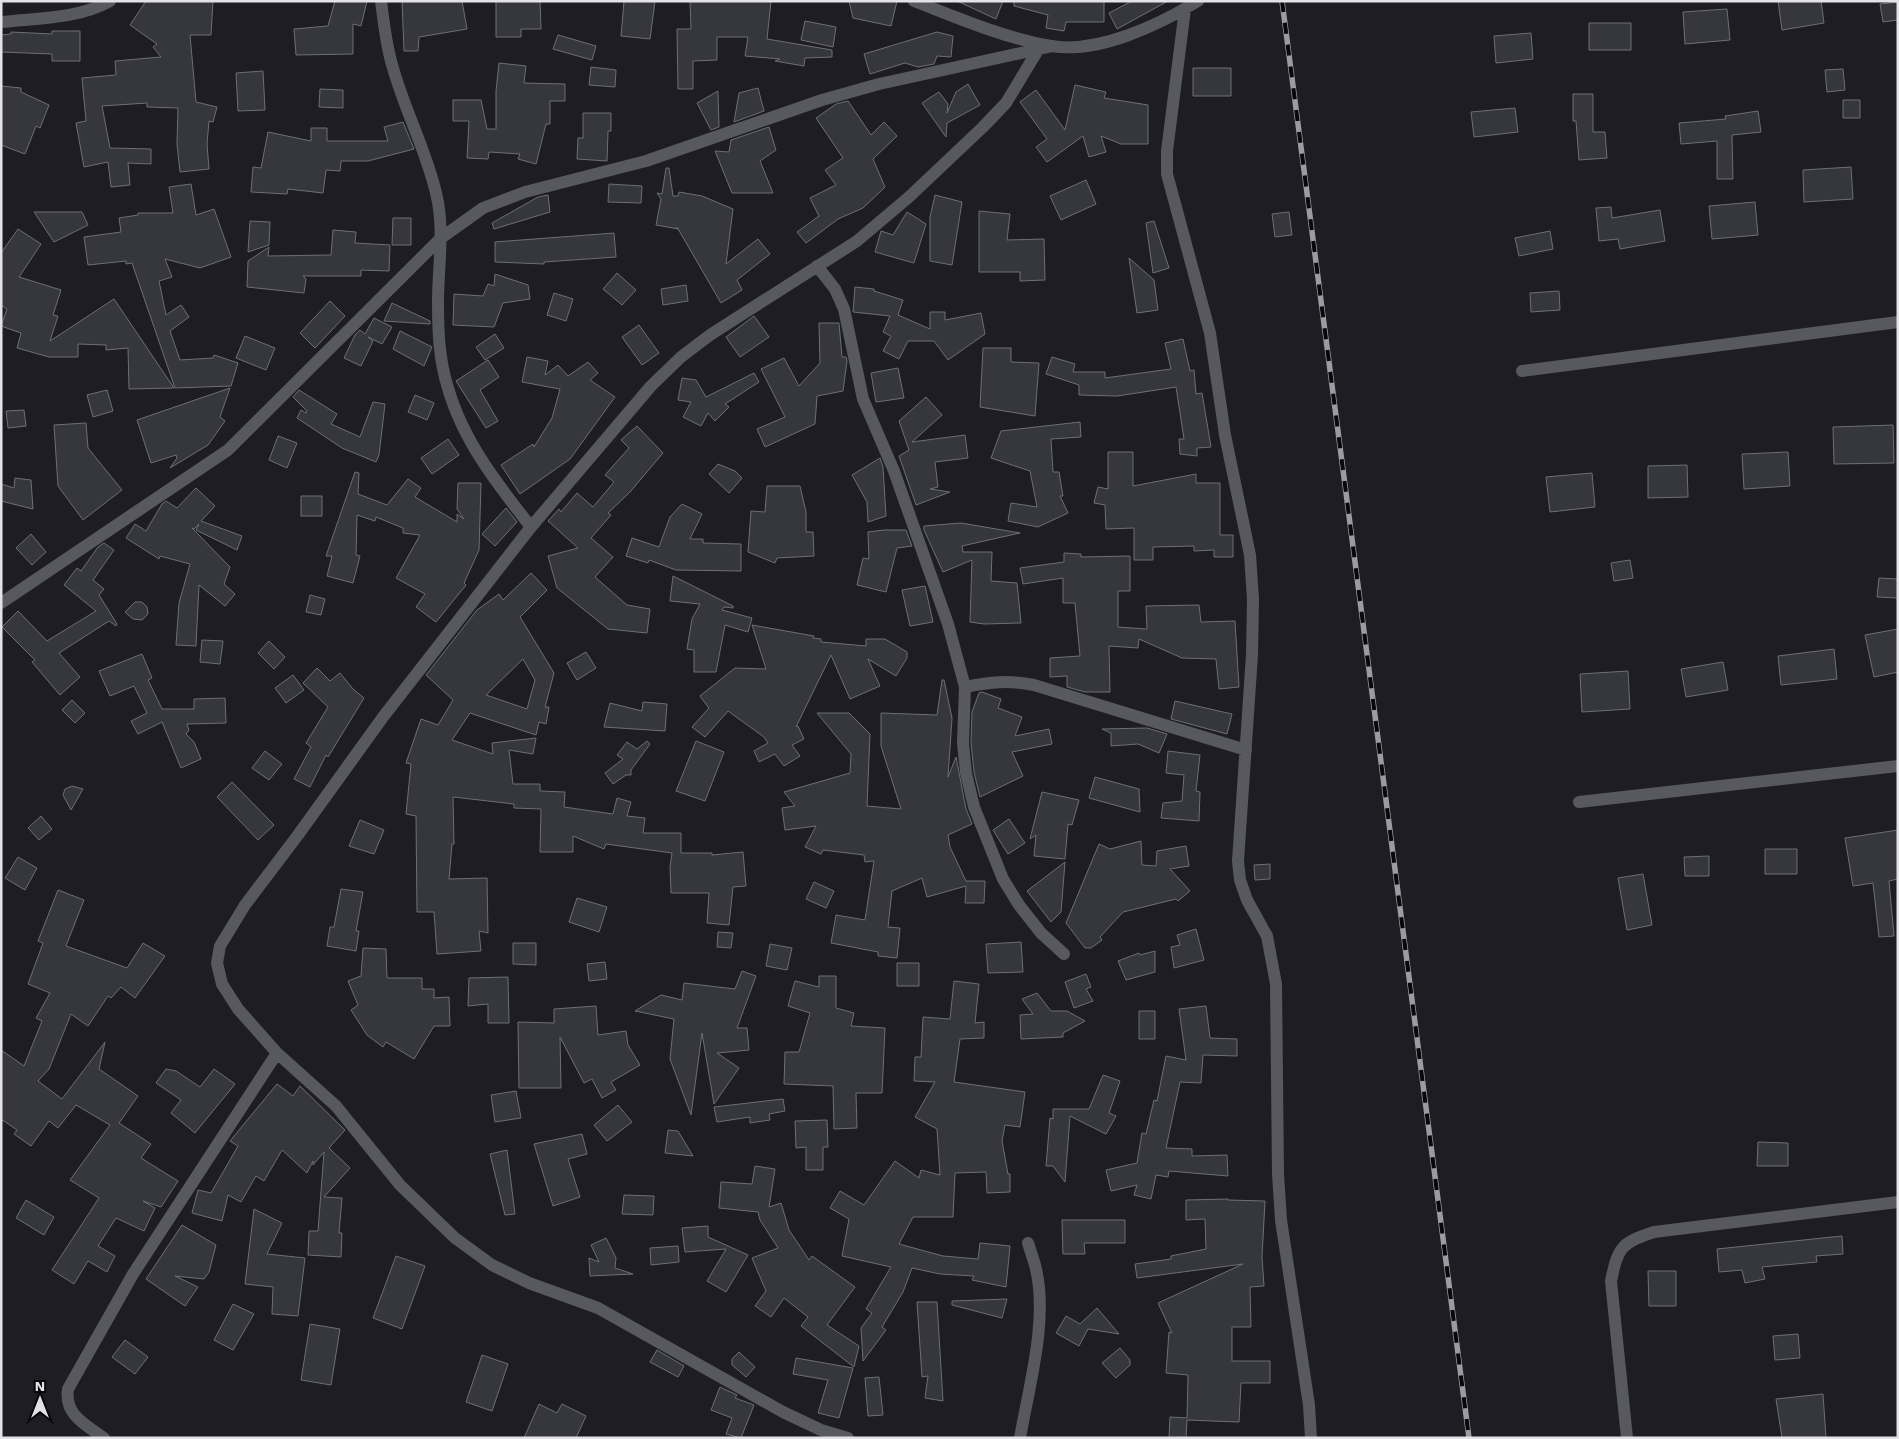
<svg xmlns="http://www.w3.org/2000/svg" width="1899" height="1439" viewBox="0 0 1899 1439" font-family="'Work Sans',sans-serif">
<style>
.building{fill:#36363d;stroke:#6e6e76;fill-rule:evenodd}
.lines{fill:none;stroke-linecap:round;stroke-linejoin:round}
.minor{stroke:#58585f;stroke-width:12}
.rail-casing{stroke:#9b9ba0;stroke-width:5.5}
.rail{stroke:#08080a;stroke-width:4;stroke-dasharray:11;stroke-linecap:butt}
</style>
<rect width="100%" height="100%" fill="#1d1d23"/>
<!-- building -->
<path class="building" d="M146 1H213L211 35H190L196 102 217 107 213 122 209 121 207 144 209 169 180 172 177 144 178 108 147 107V103L102 106 110 148 151 149V164L128 163 130 185 111 187 108 162 84 167 76 123 86 121 82 78 116 75 115 61 161 57 153 47 157 44 130 25Z
M335 1H367L361 26 353 24V54L296 55 294 29 328 26Z
M402 1H462L467 29 419 37 418 51H404Z
M496 1H540L541 29H521V37H496Z
M624 1H655L650 39 621 36Z
M690 1H771L767 39 832 50V57L805 58 804 66 775 61 780 59 745 56 748 37H717V60L693 61V89H678L677 29H691Z
M849 1H897L891 26 853 18Z
M957 1H1003L996 19Z
M1014 1H1104V22H1066L1064 31 1046 28 1048 15 1014 6Z
M1132 1H1168L1117 29 1109 13Z
M1778 1H1821L1824 23 1782 30Z
M1898 2V20L1883 22 1880 4Z
M1727 9 1730 40 1685 44 1683 12Z
M805 21 836 27 833 47 801 40Z
M1589 23H1631V50H1589Z
M52 31H80V61H52V54L1 52V35L11 34V32L52 34Z
M937 32 953 36 951 57 937 56 934 64 918 67 905 63 870 74 864 54Z
M1531 33 1533 59 1496 63 1494 36Z
M558 35 596 46 592 60 553 49Z
M499 63 526 66 524 83 565 84V101H550V124H546L536 164 518 159 520 154 489 152 488 159 467 158 469 121H453V100H481L487 129H496V91Z
M591 67 616 70 615 87 589 85Z
M1193 68H1231V96H1193Z
M1843 69 1845 90 1827 92 1825 70Z
M263 71 265 110 238 111 236 73Z
M968 84 980 105 947 123 946 137 922 103 939 92 948 104 947 113 956 92Z
M1075 85 1106 92 1104 98 1148 105V144H1121L1101 136 1106 152 1089 157 1083 136 1047 162 1036 147 1047 139 1020 102 1036 90 1065 130Z
M1 86 21 88V92L49 105 40 128 36 126 25 154 1 145Z
M758 88 764 111 734 122 739 93Z
M320 89 343 90V108L319 107Z
M718 91 719 127 711 130 697 103Z
M1573 94H1593V132H1605L1607 158 1579 160 1576 121H1573Z
M1843 100H1860V118H1843Z
M848 101 871 135 884 122 897 136 873 159 885 187 863 208 838 219 806 243 797 232 819 216 810 198 836 185 825 170 843 158 816 118 836 104Z
M1515 108 1518 132 1474 137 1471 112Z
M1758 111 1761 132 1732 135 1733 179H1717V141L1681 144 1679 123 1726 119 1725 116Z
M583 113H611V131H608L607 161 577 159 578 138H583Z
M403 122 414 149 368 161H341L340 171 326 170 323 193 288 189 287 194 251 192 253 167 261 168 268 132 311 141V128H327V141H388L384 127Z
M769 127 776 150 760 161 773 193H732L715 151 729 152 731 140Z
M1851 167 1853 199 1804 202 1803 170Z
M666 168H669L673 196H678L679 192 702 196 733 209 726 264 758 239 770 254 737 280 742 290 721 303 677 227 678 229 656 225 661 199 657 193 662 194Z
M1086 180 1096 204 1061 220 1050 196Z
M191 184 196 215 214 209 231 257 200 268 165 259 172 277 159 281 166 315 181 305 189 317 170 331 180 360 213 358 214 355 238 363 231 386 175 388 132 263 126 264V261L88 265 84 237 121 232 119 218 138 215V213H173L169 187Z
M609 184 642 186 641 203 608 202Z
M548 195 550 212 494 229 492 223 538 197Z
M935 195 962 202 952 265 930 261V217Z
M1755 202 1758 235 1712 239 1709 206Z
M1611 207 1612 218 1660 210 1665 241 1620 249 1618 239 1599 241 1596 208Z
M979 211 1010 214 1007 240 1044 239 1045 280 1020 281V272H979Z
M34 212H82L88 225 54 242Z
M907 212 926 224 914 263 875 252 881 231 893 235Z
M1289 212 1292 235 1275 237 1272 214Z
M393 218H411V245H392Z
M250 221 270 222 269 245 248 252Z
M1154 221 1169 268 1153 273 1146 223Z
M18 229 41 244 19 277 61 290 53 315 58 316 50 341 114 299 174 388 129 389 128 348 106 350V345L78 344V357H49L17 348 21 333 1 326 7 309 1 305V253Z
M333 230 356 232 355 243 390 245 389 271 361 270V276H303L306 279 304 293 247 287 248 261 269 247 268 256 331 255Z
M1550 231 1553 249 1519 256 1515 238Z
M614 233 616 257 544 262V264L495 262V242Z
M1129 258 1154 280 1158 310 1137 313Z
M617 273 636 290 622 305 603 289Z
M495 274 528 285 530 299 503 303 494 327 453 325 454 294 483 296 488 284 494 286Z
M686 285 688 301 663 305 661 289Z
M855 287 874 289V291L903 300 898 315 930 329V312H945V320L981 313 985 334 948 360 934 341H908L899 359 883 351 891 336 883 332 890 316 853 312Z
M1559 291 1560 310 1531 312 1530 293Z
M554 293 573 299 566 321 547 315Z
M330 301 345 316 315 348 300 333Z
M392 303 430 321V324L384 321Z
M754 316 769 337 740 357 726 337Z
M374 318 392 327 382 344 368 337 373 341 361 366 344 358 355 335 360 330 365 334Z
M819 323H839L842 357H846L847 361 843 391 817 396 815 424 765 447 757 429 785 417 761 369 784 358 799 386 820 363Z
M639 325 659 353 642 365 622 337Z
M400 331 432 347 424 366 393 349Z
M495 334 504 348 485 360 476 347Z
M245 336 275 348 266 370 236 358Z
M1183 339 1190 371 1194 370 1196 394 1202 393 1211 447 1197 448V456L1180 454 1179 439H1184L1176 387 1117 396 1079 395V385L1046 374 1052 357 1075 364 1073 372H1105V378L1171 369 1165 343Z
M983 348H1011V362L1039 363 1035 416 980 407Z
M527 357 548 361 545 375 558 365 568 376 588 362 598 373 590 380 615 397 570 459 520 494 501 465 533 444 534 447 552 418 560 389 522 382Z
M488 360 499 377 480 390 498 421 486 428 456 381Z
M898 368 904 398 876 402 871 373Z
M754 373 759 382 725 404 729 407 715 421 708 413 701 426 683 417 691 402 678 400 682 378 696 380 706 397Z
M230 388 220 417 225 421 208 445 170 468 177 458 176 455 151 463 137 420Z
M107 390 113 411 93 417 87 395Z
M299 390 337 414 331 424 360 437 373 402 385 404 379 455 376 462 342 448 297 418 301 410 306 413 307 411 293 397Z
M415 395 434 403 427 420 408 412Z
M926 397 942 415 912 442 965 435 968 458 935 462 938 487 930 489 950 492 916 505 899 456 909 450 899 421Z
M24 410 26 426 8 428 6 411Z
M1080 422 1081 437 1051 439 1053 472H1059L1063 496H1060L1068 513 1038 527 1008 521 1011 503 1037 507 1030 471 991 458 1001 431Z
M86 423 88 448 122 490 83 520 58 486 54 425Z
M1893 425 1894 463 1834 464 1833 427Z
M637 426 663 453 630 492 608 513 611 515 591 538 613 557 595 577 627 605 650 609 647 633 608 629 557 588 548 556 578 548 548 521 559 509 561 512 577 493 593 507 614 482 605 475 629 448 621 440Z
M278 436 297 443 287 468 269 460Z
M448 439 459 455 432 474 421 458Z
M1108 452H1133V486L1196 474V483H1220V535H1233V557H1214V550L1194 551V546L1153 547V560H1134V528L1106 529 1105 505 1094 503 1098 487 1108 489Z
M1788 452 1790 486 1744 489 1742 454Z
M880 458 883 467 886 516 868 522 867 502 852 475Z
M718 464 735 471 742 478 729 493 709 474Z
M1687 465 1688 497 1648 498V466Z
M355 472 359 473 358 494 387 505 408 479 421 488 415 497 457 522V514L464 519 457 509 458 483H481L479 550 464 583 466 585 436 622 416 607 425 594 396 578 420 535 403 533V528L376 517 375 521 357 515 356 555 360 556 353 583 327 576 332 556H326Z
M1592 473 1595 507 1550 512 1546 477Z
M15 478 31 480 33 509 1 501V484L14 488Z
M767 486H800L806 512V532H813L814 556 777 558 775 563 748 552 751 511 765 512Z
M196 488 215 506 201 521 242 536 237 550 196 530 199 524 194 529 192 528 230 567 224 584 235 594 225 606 199 585 196 646 176 645 179 603 190 564 160 556 159 559 126 538 135 524 146 531 162 504 166 501 177 508Z
M301 496H322V516H301Z
M682 504 702 514 690 539H703V543L741 544V571L676 570 649 560 648 563 626 556 632 538 659 547 670 517Z
M506 508 517 522 495 546 482 534Z
M961 523 1020 533 962 546 963 552H992L991 581 1017 583 1021 623 984 624 970 622 972 560 943 572 924 530V526Z
M884 530H906L912 546 897 548 886 592 857 585 863 558 869 559 868 532Z
M31 534 46 552 32 565 16 548Z
M104 543 114 550 93 580 104 589 99 595 117 624 116 626 109 621 59 653 80 677 60 695 32 662 35 660 2 627 18 611 47 641 96 611 64 585 77 568 81 571 98 547Z
M1064 553 1081 554V557L1130 556V591H1118V627L1147 629 1146 606 1199 605 1201 622 1235 621 1239 687 1219 689 1216 659 1182 658 1139 639 1138 648 1109 646 1110 692H1085L1067 687V676L1050 677V658L1080 656 1075 603H1063V578L1023 584 1020 568 1064 562Z
M1630 560 1633 578 1614 581 1611 563Z
M531 573 547 590 520 617 554 673 545 707H549L546 724 539 722 536 735 470 713 452 740 493 754 492 743 536 738 533 754 509 750 513 784H540V791L565 792 564 807 613 814 617 798 631 802 627 816 645 818 643 833H681V853H712V855L743 852 746 886 733 887 729 925 707 923 709 893H671L670 867 672 853 606 844 604 849 573 836V852H540L541 809 514 808V804L453 797 454 844H452L449 879 487 878 488 933 479 931 481 951 437 954 434 912H417L416 816 406 814 411 764 406 763 421 719 438 725 453 700 426 675 477 610 499 594 503 600ZM523 659 535 680 527 709 486 695Z
M673 576 733 606V608L724 607 722 610 752 618 748 632 725 625 716 672H694V650L687 649 692 619 700 604 670 601Z
M1879 578 1898 579V598L1877 597Z
M925 586 933 622 910 626 902 590Z
M310 595 325 599 321 615 306 612Z
M135 602H142L147 607 148 614 142 620 133 619 125 612Z
M752 625 814 636 813 638 821 639V642L866 646V639H885L907 652V658L896 676 868 659 880 686 850 699 831 655 796 727 798 726 804 739 792 745 800 756 784 766 775 754 759 762 754 751 768 743 764 737 728 711 705 737 692 727 709 708 700 696 735 668 766 669Z
M1898 629V672L1874 677 1865 635Z
M202 640 223 641 220 664 200 662Z
M269 641 285 657 274 669 258 653Z
M1834 649 1837 679 1781 685 1778 656Z
M586 652 596 668 577 680 567 663Z
M142 654 152 678 148 680 162 709H194V699L225 698 226 723 187 724 189 730 186 734 194 742 201 759 181 768 162 722 138 734 131 721 147 713 134 686 110 696 99 671Z
M1723 662 1728 690 1686 697 1681 669Z
M317 668 330 681 340 673 353 689 364 698 328 757 326 755 310 787 294 779 311 747 306 743 328 707 303 683Z
M1628 671 1630 709 1582 712 1580 674Z
M293 675 304 690 286 703 275 688Z
M942 680H944L952 718 948 777 956 757 966 809 972 824 948 835 950 847 966 881H985L984 903H965L966 886 927 897 922 878 892 891 888 927 900 928 897 958 878 956V952L831 943 836 915 865 920 874 861 865 862 864 855 823 850 821 854 805 847 816 826 785 830 782 808 795 806 784 792 850 773 851 754 817 713H849L870 734 867 806 901 809 881 746V713L937 715Z
M982 692 1001 699 998 708 1022 717 1015 736 1049 729 1052 744 1012 752 1023 776 980 797 974 772 971 743 972 712 979 693Z
M72 700 85 713 75 723 62 710Z
M1175 701 1232 714 1227 734 1171 719Z
M643 702 667 704 665 731 604 727 610 703 642 711Z
M1147 728 1167 734 1159 753 1138 744 1111 746V733L1102 729Z
M647 741 650 744 631 770V775H626L613 784 605 773 623 759 617 755 627 742 637 749Z
M696 741 724 752 705 801 676 791Z
M265 751 282 764 269 780 252 768Z
M1168 751 1200 755 1196 791 1200 792 1199 821 1161 818 1163 803 1182 801 1184 775 1166 773Z
M1095 777 1139 789 1140 812 1089 798Z
M232 782 274 825 258 840 217 797Z
M72 786 83 789 71 810 63 795 65 789Z
M1042 792 1079 800 1072 825 1068 824 1065 859 1034 856 1036 835 1030 839Z
M41 816 52 829 39 840 28 828Z
M1009 819 1025 843 1008 854 993 830Z
M360 820 384 830 374 854 349 846Z
M1898 830V879L1889 881 1894 936 1879 937 1873 883 1853 886 1845 838Z
M1141 841 1142 865 1156 866 1157 851 1186 846 1189 866 1170 869 1190 891 1178 901 1176 899 1123 912 1100 937 1102 940 1091 948H1085L1066 923 1099 844 1110 849Z
M1765 849H1797V874H1765Z
M1709 856V876H1685L1684 857Z
M18 857 37 868 25 890 5 878Z
M1065 862 1061 912 1051 922 1027 891Z
M1270 864V879L1255 880 1254 865Z
M1643 874 1652 925 1627 930 1618 878Z
M814 882 834 891 826 908 806 899Z
M341 889 363 892 356 931H359L356 951 327 946 330 927H334Z
M58 890 84 900 66 946 127 968 143 943 165 956 135 998 121 987 111 998 108 996 88 1026 71 1014 49 1069 38 1081 62 1099 105 1042 99 1069 138 1096 119 1123 151 1144 141 1158 178 1181 161 1207 143 1201 155 1208 144 1231 116 1218 98 1246 115 1256 107 1272 88 1261 74 1284 52 1270 99 1198 70 1180 110 1125 76 1105 58 1128 49 1121 31 1146 14 1134 17 1130 1 1119V1050L24 1066 42 1021 36 1018 50 993 28 984 43 943 38 941Z
M577 898 607 907 599 932 569 922Z
M1196 929 1204 960 1174 968 1171 947 1180 945 1177 935Z
M718 932 733 933 731 948 717 947Z
M1021 942 1023 972 988 973 986 944Z
M513 943H536V965L513 964Z
M770 944 792 948 787 970 766 966Z
M363 948 386 949 387 978H422V989H434V998L449 997 450 1026H434L414 1059 386 1042 383 1047 367 1035 351 1010 358 1005 348 981 361 976Z
M1155 951V972L1126 980 1118 961 1139 953 1140 955Z
M605 962 607 979 589 981 587 964Z
M897 963H919V986H897Z
M742 971 756 976 737 1028H747L749 1050 717 1053 739 1068 714 1104 702 1033 691 1115 670 1059 674 1019 635 1011 661 995 682 1000 684 983 735 989Z
M1086 974 1091 987 1086 989 1093 1001 1074 1008 1065 982Z
M819 976H836V1008L854 1013 851 1026 885 1028 882 1093H856L857 1128 834 1129 833 1086 784 1084 785 1052H799L810 1013 788 1006 795 981 819 987Z
M508 977 509 1023H488V1004L468 1006 469 978Z
M954 981 979 984 975 1023 984 1022V1038L960 1039 954 1082 1025 1092 1020 1127 1005 1125 1002 1141 1008 1174H1010V1192L987 1193 986 1172 955 1173 953 1217H913L899 1244 943 1256 978 1259 980 1243 1010 1246 1006 1287 972 1280 974 1276 940 1274 912 1268 903 1292 882 1327 886 1330 863 1361 861 1328 872 1313 866 1309 891 1267 842 1256 849 1219 830 1208 840 1191 864 1205 895 1161 919 1178 921 1170 940 1175 937 1129 915 1117 935 1082 914 1081 915 1057H921L923 1017 950 1019Z
M1037 993 1051 1011H1067L1085 1021 1063 1033V1037L1021 1039 1020 1015 1033 1014 1022 999Z
M596 1006 598 1035 626 1031 628 1045 640 1065 611 1082 616 1090 602 1098 592 1079 584 1083 560 1037 561 1088H519L518 1022 554 1023V1009Z
M1206 1006 1210 1038 1237 1039V1056L1203 1055 1201 1083 1180 1082 1166 1148 1192 1149V1156L1227 1155 1228 1176 1169 1171 1168 1177 1156 1175 1151 1199 1134 1195 1137 1185 1111 1191 1106 1170 1137 1163 1142 1133 1146 1134 1154 1100 1157 1101 1166 1056 1186 1060 1179 1009Z
M1139 1011H1155V1039H1139Z
M166 1069 176 1071 200 1087 214 1069 235 1084 195 1133 171 1113 181 1100 156 1083Z
M1103 1075 1120 1081 1109 1113 1116 1116 1106 1134 1070 1116 1065 1182 1053 1166H1046L1050 1118 1053 1119V1109H1089Z
M277 1084 293 1096 300 1086 345 1130 329 1148 350 1168 324 1197 342 1198 339 1233H342L341 1257 308 1255 309 1231H318L324 1152 313 1165V1161L307 1173 282 1150 264 1181 256 1176 241 1202 228 1195 222 1221 192 1213 198 1190 211 1193 238 1146 230 1141Z
M516 1091 521 1118 495 1122 491 1095Z
M783 1099 785 1111 769 1114 770 1120 750 1123V1117L717 1122 714 1107Z
M618 1105 632 1122 607 1141 594 1125Z
M827 1120 828 1147H823V1170H806V1147L796 1148 795 1121Z
M668 1130 678 1131 693 1156 665 1153Z
M582 1134 587 1154 568 1159 580 1197 553 1206 534 1144Z
M1758 1142 1788 1143V1166H1757Z
M507 1150 515 1214 505 1215 490 1154Z
M755 1166 775 1169 769 1207 781 1203 789 1230 809 1260 812 1256 855 1287 827 1325 859 1346 854 1367 801 1326 808 1317 784 1298 771 1317 755 1306 766 1291 752 1258 778 1248 760 1220 758 1212 719 1208 721 1182 752 1184Z
M624 1195 654 1196 653 1215 622 1214Z
M1228 1199V1200L1265 1201 1262 1257 1264 1286 1250 1287 1251 1327H1232V1361H1270V1383H1241L1239 1422 1187 1420 1186 1438H1169L1170 1417 1187 1418 1188 1375 1166 1373 1169 1332 1172 1333 1158 1303 1243 1264 1137 1278 1135 1264 1171 1259V1256L1206 1249 1205 1219 1186 1220V1200Z
M26 1200 54 1217 44 1235 16 1218Z
M254 1209 282 1223 267 1254 305 1258 298 1316 272 1314 273 1287 245 1284Z
M1062 1220H1125V1243H1084L1085 1254H1063Z
M182 1225 216 1245 209 1272 204 1279 175 1276 198 1287 185 1306 146 1279Z
M708 1226V1237L748 1255 726 1292 707 1281 726 1249 685 1252 682 1228Z
M1842 1236 1843 1254 1816 1256 1817 1262 1762 1267 1765 1279 1745 1283 1742 1270 1719 1272 1717 1249Z
M606 1238 616 1258 615 1268 633 1274 590 1276 589 1258 599 1262 591 1245Z
M678 1246 679 1262 651 1265 650 1248Z
M396 1256 425 1266 402 1329 373 1318Z
M1648 1271H1676V1306H1649Z
M1007 1299 1002 1318 952 1305V1301Z
M917 1302H937L943 1401 925 1398 928 1376 922 1377Z
M233 1304 254 1314 233 1350 214 1340Z
M1097 1308 1119 1334 1088 1329 1079 1346 1056 1333 1066 1316 1080 1324Z
M310 1324 340 1329 331 1385 301 1380Z
M1798 1334 1800 1358 1775 1360 1773 1336Z
M125 1340 148 1357 135 1374 112 1357Z
M1120 1348 1130 1360V1365L1116 1378 1102 1363Z
M657 1350 684 1366 678 1377 650 1362Z
M739 1352 755 1367 746 1377 732 1365V1359Z
M482 1355 508 1364 492 1411 466 1402Z
M796 1358 853 1368 839 1418 818 1413 828 1380 793 1374Z
M879 1377 883 1415 868 1416 865 1378Z
M720 1387 737 1395 735 1398 754 1405 741 1438 726 1434 732 1418 711 1410Z
M1823 1394 1826 1438H1782L1776 1399Z
M539 1404 557 1413 562 1404 586 1416 576 1438H524Z"/>
<g class="lines">
<!-- minor -->
<path class="minor" d="M381 1C384 24 386 46 393 68 405 111 426 150 436 193 445 228 438 266 438 302 438 331 439 360 448 388 463 441 498 485 531 527
M914 1C958 18 1004 38 1051 46 1098 54 1159 25 1198 1
M1185 9 1167 151V174L1210 333 1225 435 1250 555 1253 599 1252 655 1238 861 1240 880 1247 900 1267 936 1276 984 1278 1174 1281 1220 1309 1405 1311 1438
M1 22C38 18 78 19 110 1
M817 266 835 289 844 309 863 399 894 471 948 624 965 687 963 743 966 773 974 807 1003 879 1019 905 1041 933 1064 954
M1522 371 1898 322
M1 603 228 450 441 238 483 208 525 192 646 161 822 100 879 84 1053 46
M965 687C990 682 1009 680 1034 685L1246 750
M1579 802 1898 766
M104 1438C86 1425 64 1415 68 1389L133 1274 277 1053
M848 1438 821 1430 783 1412 598 1308 529 1283 492 1265 455 1238 400 1185 336 1106 277 1053 238 1009 222 984 217 963 220 946 245 905 298 835 383 717 531 527 651 386 681 357 710 335 857 241 909 197 983 127 1006 103 1038 50
M1020 1438C1029 1386 1048 1321 1036 1269 1034 1261 1031 1252 1028 1243
M1627 1438 1611 1281C1618 1247 1621 1243 1654 1232L1898 1202"/>
<defs>
<path id="rail" d="M1282 1 1469 1438"/>
</defs>
<!-- rail casing -->
<use href="#rail" class="rail-casing"/>
<!-- rail -->
<use href="#rail" class="rail"/>
</g>
<!-- border -->
<rect width="1899" height="1439" fill="none" stroke="#e3e3e7" stroke-width="5"/>
<!-- north arrow -->
<g transform="translate(40 1399)" stroke="#08080a" stroke-width="4" paint-order="stroke">
<path d="M0-4L9 19L0 12L-9 19Z" fill="#e3e3e7"/>
<text y="-8" font-size="14" font-weight="bold" text-anchor="middle" fill="#e3e3e7">N</text>
</g>
</svg>
